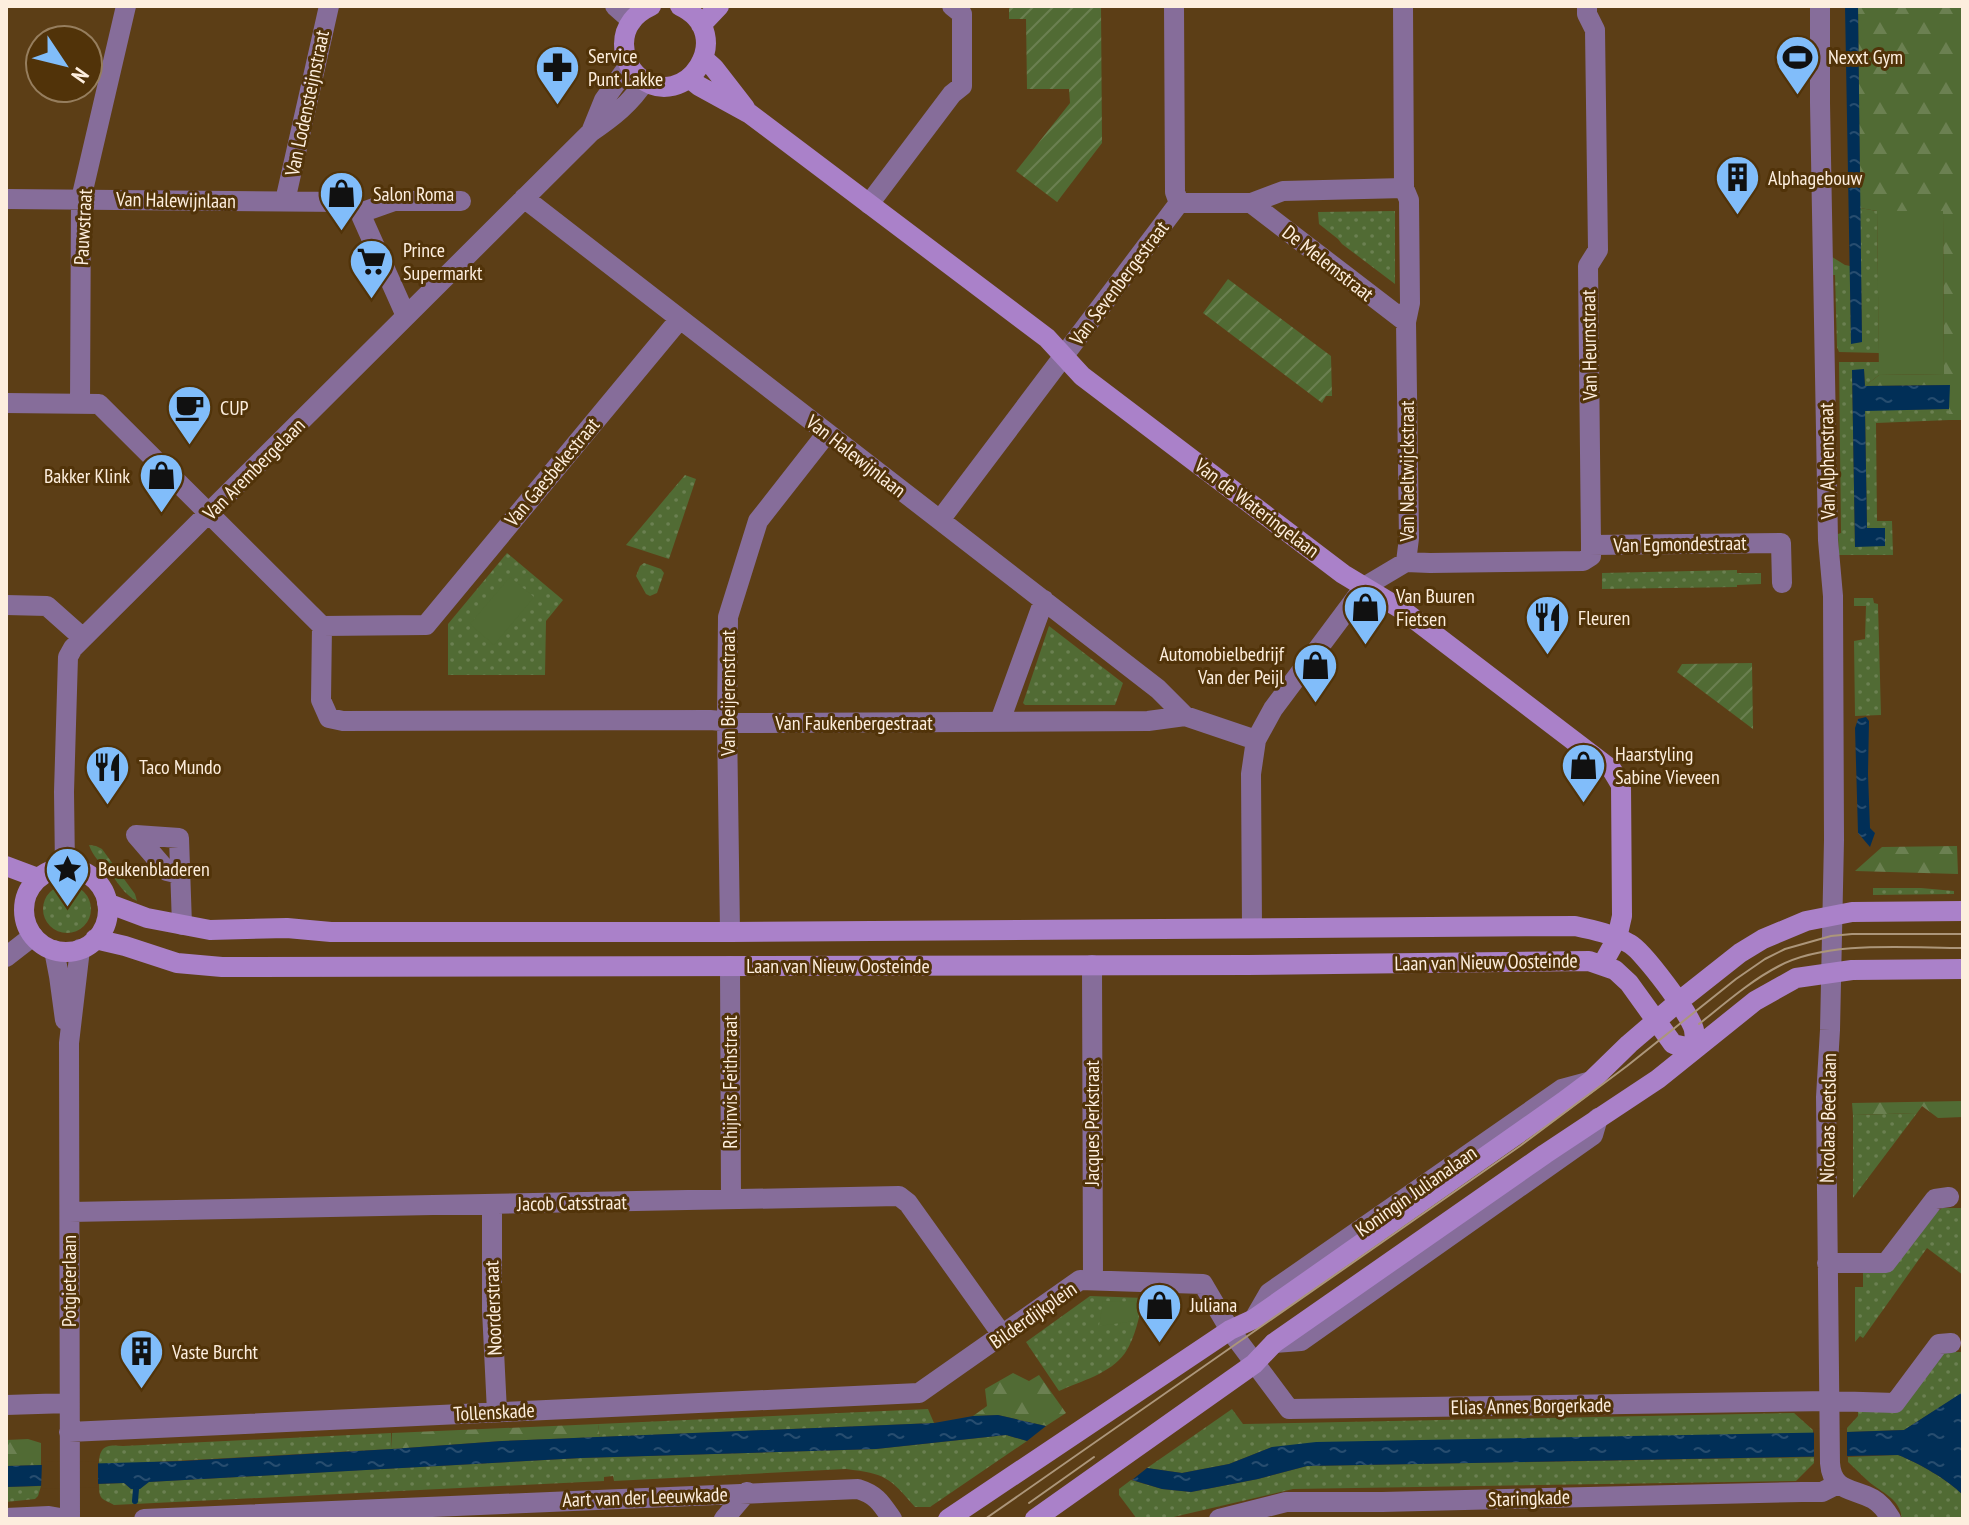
<svg xmlns="http://www.w3.org/2000/svg" width="1969" height="1525" viewBox="0 0 1969 1525" font-family="'PT Sans Narrow',sans-serif">
<style>
.grass{fill:url(#grass-dots)}
.forest{fill:url(#forest-firs)}
.garden{fill:url(#garden-furrows)}
.pitch{fill:#516b34}
.water{fill:url(#water-ripples)}
.pier{fill:#5c3e16}
.lines{fill:none;stroke-linecap:round;stroke-linejoin:round}
.stream{stroke:#012f57;stroke-width:6}
.street{stroke:#866d9a;stroke-width:20}
.secondary{stroke:#aa81c9;stroke-width:20}
.tram{stroke:#ac967a;stroke-width:2}
.labels{text-anchor:middle;stroke-width:6;stroke-linejoin:round;paint-order:stroke}
.poi-label{font-size:20px;fill:#fdeede;stroke:#513309;text-anchor:start}
.street-label{font-size:20px;fill:#fdeede;stroke:#513309}
</style>
<defs>
<pattern id="grass-dots" width="8" height="8" patternUnits="userSpaceOnUse" patternTransform="scale(2)"><rect width="8" height="8" fill="#516b34"/><path d="M2 2h.1M6 6h.1" fill="none" stroke="#6b8051" stroke-width="1.8" stroke-linecap="round"/></pattern>
<pattern id="forest-firs" width="22" height="20" patternUnits="userSpaceOnUse" patternTransform="scale(2)"><rect width="22" height="20" fill="#516b34"/><path d="M5 1l3.5 6h-7zM16 11l3.5 6h-7z" fill="#6b8051"/></pattern>
<pattern id="garden-furrows" width="10" height="10" patternUnits="userSpaceOnUse" patternTransform="scale(2)"><rect width="10" height="10" fill="#516b34"/><path d="M-1 1l2-2M0 10L10 0M9 11l2-2" fill="none" stroke="#6b8051"/></pattern>
<pattern id="water-ripples" width="26" height="14" patternUnits="userSpaceOnUse" patternTransform="scale(2)"><rect width="26" height="14" fill="#012f57"/><path d="M2 4q2-2 4 0t4 0M15 11q2-2 4 0t4 0" fill="none" stroke="#274d6f"/></pattern>
</defs>
<rect width="100%" height="100%" fill="#5c3e16"/>
<!-- grass -->
<path class="grass" d="M1860 208 1877 211 1879 353 1839 352 1837 347 1835 275H1830L1829 255 1845 265 1850 266 1851 343 1862 342Z
M1395 211V284L1342 244 1338 239 1319 224 1318 212Z
M1839 362H1879V375L1865 386 1864 370 1852 371 1855 546H1885L1867 528 1865 410 1949 409V420L1876 423 1877 521H1892L1893 555H1839L1838 534 1841 533Z
M685 475 696 479 669 559 626 545Z
M507 553 563 600 546 621 545 675H448V624Z
M644 563 661 569 664 573 657 593 650 596 646 594 636 576 640 566Z
M1737 570V573H1761V584L1737 585V587L1602 589V573Z
M1854 598H1873L1874 603 1878 604 1881 715 1855 716 1854 641 1865 639 1866 606H1854Z
M1049 626 1123 683 1115 705H1025L1023 703Z
M89 845 96 846 102 849 135 894 137 901C123 894 119 883 109 872 101 863 93 857 89 845Z
M43 909a24 24 0 1 1 48 0a24 24 0 1 1-48 0Z
M1873 888H1921L1954 891V894L1873 895Z
M1917 1113 1853 1198V1115Z
M1942 1208H1963V1275L1927 1248 1863 1338 1860 1336 1855 1342V1287H1863V1270Z
M1090 1296 1144 1298C1139 1315 1136 1337 1125 1353 1110 1374 1081 1381 1059 1391L1026 1342Z
M1944 1352H1963V1392L1959 1395 1904 1430 1847 1432V1428L1858 1416V1409H1888Z
M928 1409 934 1423 600 1437 598 1424Z
M1232 1409 1243 1424 1794 1413 1813 1430V1433L1272 1447 1229 1464 1182 1473 1147 1468Z
M391 1433 392 1449 99 1465C99 1446 106 1444 123 1446Z
M1006 1435 1027 1441 930 1507H915C889 1477 886 1474 846 1469L614 1481 613 1476 604 1477V1481L114 1505C102 1498 99 1501 99 1484L124 1483 131 1489H139L148 1482 581 1458 876 1449Z
M1898 1455C1919 1463 1948 1480 1963 1495V1519H1902C1900 1498 1882 1493 1868 1481 1861 1475 1855 1468 1848 1462V1457Z
M1814 1457V1463L1796 1481 1293 1489 1165 1519H1137L1119 1495V1489L1131 1480 1162 1489 1191 1492 1258 1479 1307 1466Z
M41 1486 38 1496 35 1499 6 1502V1487Z"/>
<!-- forest -->
<path class="forest" d="M1858 6H1963V420H1949V385L1865 386 1879 375 1944 374 1943 211H1877L1860 208Z
M1957 846 1958 874 1855 871 1882 847Z
M1963 1101V1117L1938 1118 1922 1106 1917 1113 1853 1115 1852 1103Z
M1013 1373 1029 1381 1039 1375 1066 1413 1046 1426 998 1415 973 1416 987 1406 985 1389Z
M598 1424 600 1437 502 1441 392 1449V1433Z
M28 1439 41 1443V1465L6 1466V1440Z"/>
<!-- garden -->
<path class="garden" d="M1022 6H1101L1102 143 1057 202 1016 171 1070 103 1069 89H1027L1026 19H1009V7Z
M1228 279 1331 356 1332 396H1326L1322 403 1203 313Z
M1752 663 1753 729 1677 672 1682 664Z"/>
<!-- pitch -->
<path class="pitch" d="M1877 211H1943L1944 374 1879 375Z
M510 577 534 597 494 645 470 624Z
M1103 1301 1140 1302 1135 1321 1099 1326Z"/>
<!-- water -->
<path class="water" d="M1845 6H1858L1862 342 1851 344Z
M1864 369 1865 386 1950 385 1949 409 1865 411 1867 528H1885V546L1855 547 1852 370Z
M1866 717 1869 721 1868 774 1870 828 1875 833 1870 847 1858 833 1855 728 1858 719Z
M1963 1392V1495C1948 1480 1919 1463 1898 1455L1307 1466 1258 1479 1191 1492 1162 1489 1132 1480 1147 1468 1182 1473 1229 1464 1272 1447 1316 1442 1847 1432 1904 1430Z
M998 1415 1046 1426 1027 1441 1006 1435 876 1449 581 1458 149 1482 140 1489H131L124 1483 6 1487V1466L183 1461 392 1449 502 1441 934 1423 973 1416Z"/>
<!-- pier -->
<path class="pier" d="M1847 1428V1461H1814V1429Z
M98 1461V1487L41 1489 42 1462Z"/>
<g class="lines">
<!-- stream -->
<path class="stream" d="M135 1501 136 1489"/>
<!-- street -->
<path class="street" d="M615 6 632 21
M1403 6 1404 188 1409 200 1410 303 1406 322 1409 538 1406 562
M1587 6V14L1595 30 1598 250 1588 266 1591 545
M1820 6V103L1828 540 1833 596 1834 840 1830 1030 1826 1097 1830 1463C1832 1492 1853 1488 1873 1499 1880 1503 1887 1512 1891 1519
M591 132 604 100 629 65
M524 198 1158 689 1185 716
M6 199 345 202 360 213 406 316
M285 201 329 6
M1179 203H1251L1283 191 1404 188
M1251 203 1406 322
M869 204 952 94 962 86V14L952 6
M360 213 394 201H461
M6 403 99 404 322 626
M80 404 81 199 126 6
M940 520 1179 203 1175 192 1174 6
M1406 562 1430 563 1583 561 1591 556V545L1781 543 1782 583
M6 605 47 606 83 638
M322 626 321 700 329 718 343 721 710 720 746 723 1148 721 1185 716 1256 740
M322 626 426 625 679 320
M1000 721 1044 600
M65 868 64 792 68 657 73 648 591 132C613 117 631 103 645 81
M180 874 167 871 136 835 179 838 182 925
M1252 928 1251 774 1256 740 1273 709 1364 587 1406 562
M730 932 727 722 728 617 758 521 827 433
M54 950 59 976 65 1020
M6 957 33 936
M1092 965 1093 1280
M730 966 731 1198
M492 1205V1310L497 1412
M70 1212 899 1196 908 1203 1003 1336
M1827 1263H1886L1935 1199 1949 1197
M1254 1319 1269 1293 1562 1089 1588 1082
M1274 1343 1301 1341 1593 1135 1598 1118
M6 1405 69 1403
M69 1432 919 1393 1080 1280 1203 1284 1230 1330 1289 1409 1830 1401 1895 1403 1939 1344 1951 1343
M6 1518 49 1516 66 1519
M70 1519 69 1043 80 949
M144 1519 858 1489C877 1495 881 1503 892 1519
M724 1519 747 1492
M1219 1519 1286 1502H1382L1802 1492H1822L1838 1484"/>
<!-- secondary -->
<path class="secondary" d="M651 6C636 13 624 26 624 44 624 56 629 69 639 77 685 115 739 34 680 6
M701 25 719 6
M704 59 714 68 745 108
M689 78 699 86 750 114 1047 338 1082 376 1343 574 1401 609 1612 770 1621 785 1622 916 1617 938 1602 965
M6 866 38 878
M24 910a42 42 0 1 1 84 0a42 42 0 1 1-84 0Z
M107 903 147 918 210 930 287 928 331 932H730L1575 926C1594 930 1613 934 1630 944 1643 951 1691 1015 1694 1030 1695 1036 1695 1043 1695 1049
M95 939 125 946 177 963 222 967 1247 965 1589 961 1615 970 1629 983 1673 1044 1695 1049
M948 1519 1230 1330 1254 1319 1563 1102 1591 1081 1629 1044 1678 1002 1740 953 1763 939 1806 921 1852 912 1963 911
M1035 1519 1254 1364 1274 1343 1545 1154 1658 1079 1755 1001 1796 978 1852 970 1963 969"/>
<!-- tram -->
<path class="tram" d="M1699 1024C1724 1004 1750 981 1779 966 1828 940 1908 948 1963 948
M1029 1503 1094 1457
M985 1519 1520 1146 1627 1066 1736 979 1765 959 1785 949 1831 936 1852 934H1963"/>
</g>
<!-- icons -->
<defs>
<symbol id="stadium-pin" viewBox="-11 -11 22 30"><path d="M0 17L-7.5 6A9.5 9.5 0 1 1 7.5 6Z" fill="#81bdfa" stroke="#513309"/><path d="M0-5a6.5 5 0 1 0 0 10a6.5 5 0 1 0 0-10ZM-3.5-1.8h7v3.6h-7Z" fill="#111"/></symbol>
<symbol id="pharmacy-pin" viewBox="-11 -11 22 30"><path d="M0 17L-7.5 6A9.5 9.5 0 1 1 7.5 6Z" fill="#81bdfa" stroke="#513309"/><path d="M-2-6h4v4h4v4h-4v4h-4v-4h-4v-4h4Z" fill="#111"/></symbol>
<symbol id="building-pin" viewBox="-11 -11 22 30"><path d="M0 17L-7.5 6A9.5 9.5 0 1 1 7.5 6Z" fill="#81bdfa" stroke="#513309"/><path d="M-4-6H4V6H1V3H-1V6H-4ZM-2.5-4.3h1.7v1.8h-1.7ZM.8-4.3h1.7v1.8H.8ZM-2.5-1h1.7V.8h-1.7ZM.8-1h1.7V.8H.8Z" fill="#111"/></symbol>
<symbol id="shop-pin" viewBox="-11 -11 22 30"><path d="M0 17L-7.5 6A9.5 9.5 0 1 1 7.5 6Z" fill="#81bdfa" stroke="#513309"/><path d="M-5-2.5h2.3a2.7 3.5 0 0 1 5.4 0H5L5.5 6h-11ZM-1.5-2.5h3a1.5 2.3 0 0 0-3 0Z" fill="#111"/></symbol>
<symbol id="supermarket-pin" viewBox="-11 -11 22 30"><path d="M0 17L-7.5 6A9.5 9.5 0 1 1 7.5 6Z" fill="#81bdfa" stroke="#513309"/><path d="M-6-5.5h2.5l.6 2H6L4.5 2H-2.5L-4.4-4H-6ZM-1.5 3.2a1.3 1.3 0 1 0 .1 0ZM3 3.2a1.3 1.3 0 1 0 .1 0Z" fill="#111"/></symbol>
<symbol id="cafe-pin" viewBox="-11 -11 22 30"><path d="M0 17L-7.5 6A9.5 9.5 0 1 1 7.5 6Z" fill="#81bdfa" stroke="#513309"/><path d="M-5.5-4.5H6V0H3Q3 3.5 0 3.5H-2.5Q-5.5 3.5-5.5 0ZM3-3.2v2h1.7v-2ZM-6 4.5H4V6H-6Z" fill="#111"/></symbol>
<symbol id="restaurant-pin" viewBox="-11 -11 22 30"><path d="M0 17L-7.5 6A9.5 9.5 0 1 1 7.5 6Z" fill="#81bdfa" stroke="#513309"/><path d="M-5-6h1v4h1v-4h1v4h1v-4h1v5L-1.5 .5V6h-2V.5L-5-1ZM5-6V6H3V1.5H1.5Q1.5-4 5-6Z" fill="#111"/></symbol>
<symbol id="sight-pin" viewBox="-11 -11 22 30"><path d="M0 17L-7.5 6A9.5 9.5 0 1 1 7.5 6Z" fill="#81bdfa" stroke="#513309"/><path d="M0-6L1.8-2.2L6-1.7L2.9 1.2L3.7 5.4L0 3.3L-3.7 5.4L-2.9 1.2L-6-1.7L-1.8-2.2Z" fill="#111"/></symbol>
</defs>
<g fill-rule="evenodd">
<use href="#stadium-pin" x="1772" y="32" width="51" height="69"/>
<use href="#pharmacy-pin" x="532" y="42" width="51" height="69"/>
<use href="#building-pin" x="1712" y="152" width="51" height="69"/>
<use href="#shop-pin" x="316" y="168" width="51" height="69"/>
<use href="#supermarket-pin" x="346" y="236" width="51" height="69"/>
<use href="#cafe-pin" x="164" y="382" width="51" height="69"/>
<use href="#shop-pin" x="136" y="450" width="51" height="69"/>
<use href="#shop-pin" x="1340" y="582" width="51" height="69"/>
<use href="#restaurant-pin" x="1522" y="592" width="51" height="69"/>
<use href="#shop-pin" x="1290" y="640" width="51" height="69"/>
<use href="#shop-pin" x="1558" y="740" width="51" height="69"/>
<use href="#restaurant-pin" x="82" y="742" width="51" height="69"/>
<use href="#sight-pin" x="42" y="844" width="51" height="69"/>
<use href="#shop-pin" x="1134" y="1280" width="51" height="69"/>
<use href="#building-pin" x="116" y="1326" width="51" height="69"/>
</g>
<g class="labels">
<!-- poi labels -->
<g class="poi-label">
<text x="588" y="63">Service<tspan x="588" dy="23">Punt Lakke</tspan></text>
<text x="1828" y="64">Nexxt Gym</text>
<text x="1768" y="185">Alphagebouw</text>
<text x="373" y="201">Salon Roma</text>
<text x="403" y="257">Prince<tspan x="403" dy="23">Supermarkt</tspan></text>
<text x="220" y="415">CUP</text>
<text x="130" y="483" text-anchor="end">Bakker Klink</text>
<text x="1396" y="603">Van Buuren<tspan x="1396" dy="23">Fietsen</tspan></text>
<text x="1578" y="625">Fleuren</text>
<text x="1284" y="661" text-anchor="end">Automobielbedrijf<tspan x="1284" dy="23">Van der Peijl</tspan></text>
<text x="1615" y="761">Haarstyling<tspan x="1615" dy="23">Sabine Vieveen</tspan></text>
<text x="139" y="774">Taco Mundo</text>
<text x="98" y="876">Beukenbladeren</text>
<text x="1190" y="1312">Juliana</text>
<text x="172" y="1359">Vaste Burcht</text>
</g>
<!-- street labels -->
<g class="street-label">
<text transform="translate(307 103) rotate(-78)" y="7">Van Lodensteijnstraat</text>
<text transform="translate(176 200) rotate(1)" y="7">Van Halewijnlaan</text>
<text transform="translate(83 227) rotate(-87)" y="7">Pauwstraat</text>
<text transform="translate(1328 263) rotate(38)" y="7">De Melemstraat</text>
<text transform="translate(1119 283) rotate(-53)" y="7">Van Sevenbergestraat</text>
<text transform="translate(1589 345) rotate(-91)" y="7">Van Heurnstraat</text>
<text transform="translate(856 456) rotate(38)" y="7">Van Halewijnlaan</text>
<text transform="translate(1827 461) rotate(-91)" y="7">Van Alphenstraat</text>
<text transform="translate(254 469) rotate(-45)" y="7">Van Arembergelaan</text>
<text transform="translate(1407 471) rotate(-90)" y="7">Van Naeltwijckstraat</text>
<text transform="translate(552 472) rotate(-50)" y="7">Van Gaesbekestraat</text>
<text transform="translate(1257 508) rotate(37)" y="7">Van de Wateringelaan</text>
<text transform="translate(1680 544) rotate(-1)" y="7">Van Egmondestraat</text>
<text transform="translate(728 693) rotate(-90)" y="7">Van Beijerenstraat</text>
<text x="854" y="730">Van Faukenbergestraat</text>
<text transform="translate(1486 962) rotate(-1)" y="7">Laan van Nieuw Oosteinde</text>
<text x="838" y="973">Laan van Nieuw Oosteinde</text>
<text transform="translate(730 1082) rotate(-90)" y="7">Rhijnvis Feithstraat</text>
<text transform="translate(1828 1118) rotate(-89)" y="7">Nicolaas Beetslaan</text>
<text transform="translate(1092 1123) rotate(-90)" y="7">Jacques Perkstraat</text>
<text transform="translate(1416 1191) rotate(-35)" y="7">Koningin Julianalaan</text>
<text transform="translate(572 1203) rotate(-1)" y="7">Jacob Catsstraat</text>
<text transform="translate(69 1281) rotate(-90)" y="7">Potgieterlaan</text>
<text transform="translate(493 1308) rotate(-92)" y="7">Noorderstraat</text>
<text transform="translate(1033 1315) rotate(-35)" y="7">Bilderdijkplein</text>
<text transform="translate(1531 1406) rotate(-1)" y="7">Elias Annes Borgerkade</text>
<text transform="translate(494 1412) rotate(-3)" y="7">Tollenskade</text>
<text transform="translate(645 1497) rotate(-2)" y="7">Aart van der Leeuwkade</text>
<text transform="translate(1529 1498) rotate(-2)" y="7">Staringkade</text>
</g>
</g>
<!-- border -->
<rect width="1969" height="1525" fill="none" stroke="#fdeede" stroke-width="16"/>
<!-- north arrow -->
<g transform="translate(64 64) rotate(125)"><circle r="38" fill="#513309" stroke="#967e5e" stroke-width="2"/>
<path d="M0-6L14 30L0 20L-14 30Z" fill="#81bdfa"/>
<text y="-12" font-size="22" font-weight="bold" text-anchor="middle" fill="#fdeede">N</text>
</g>
</svg>
